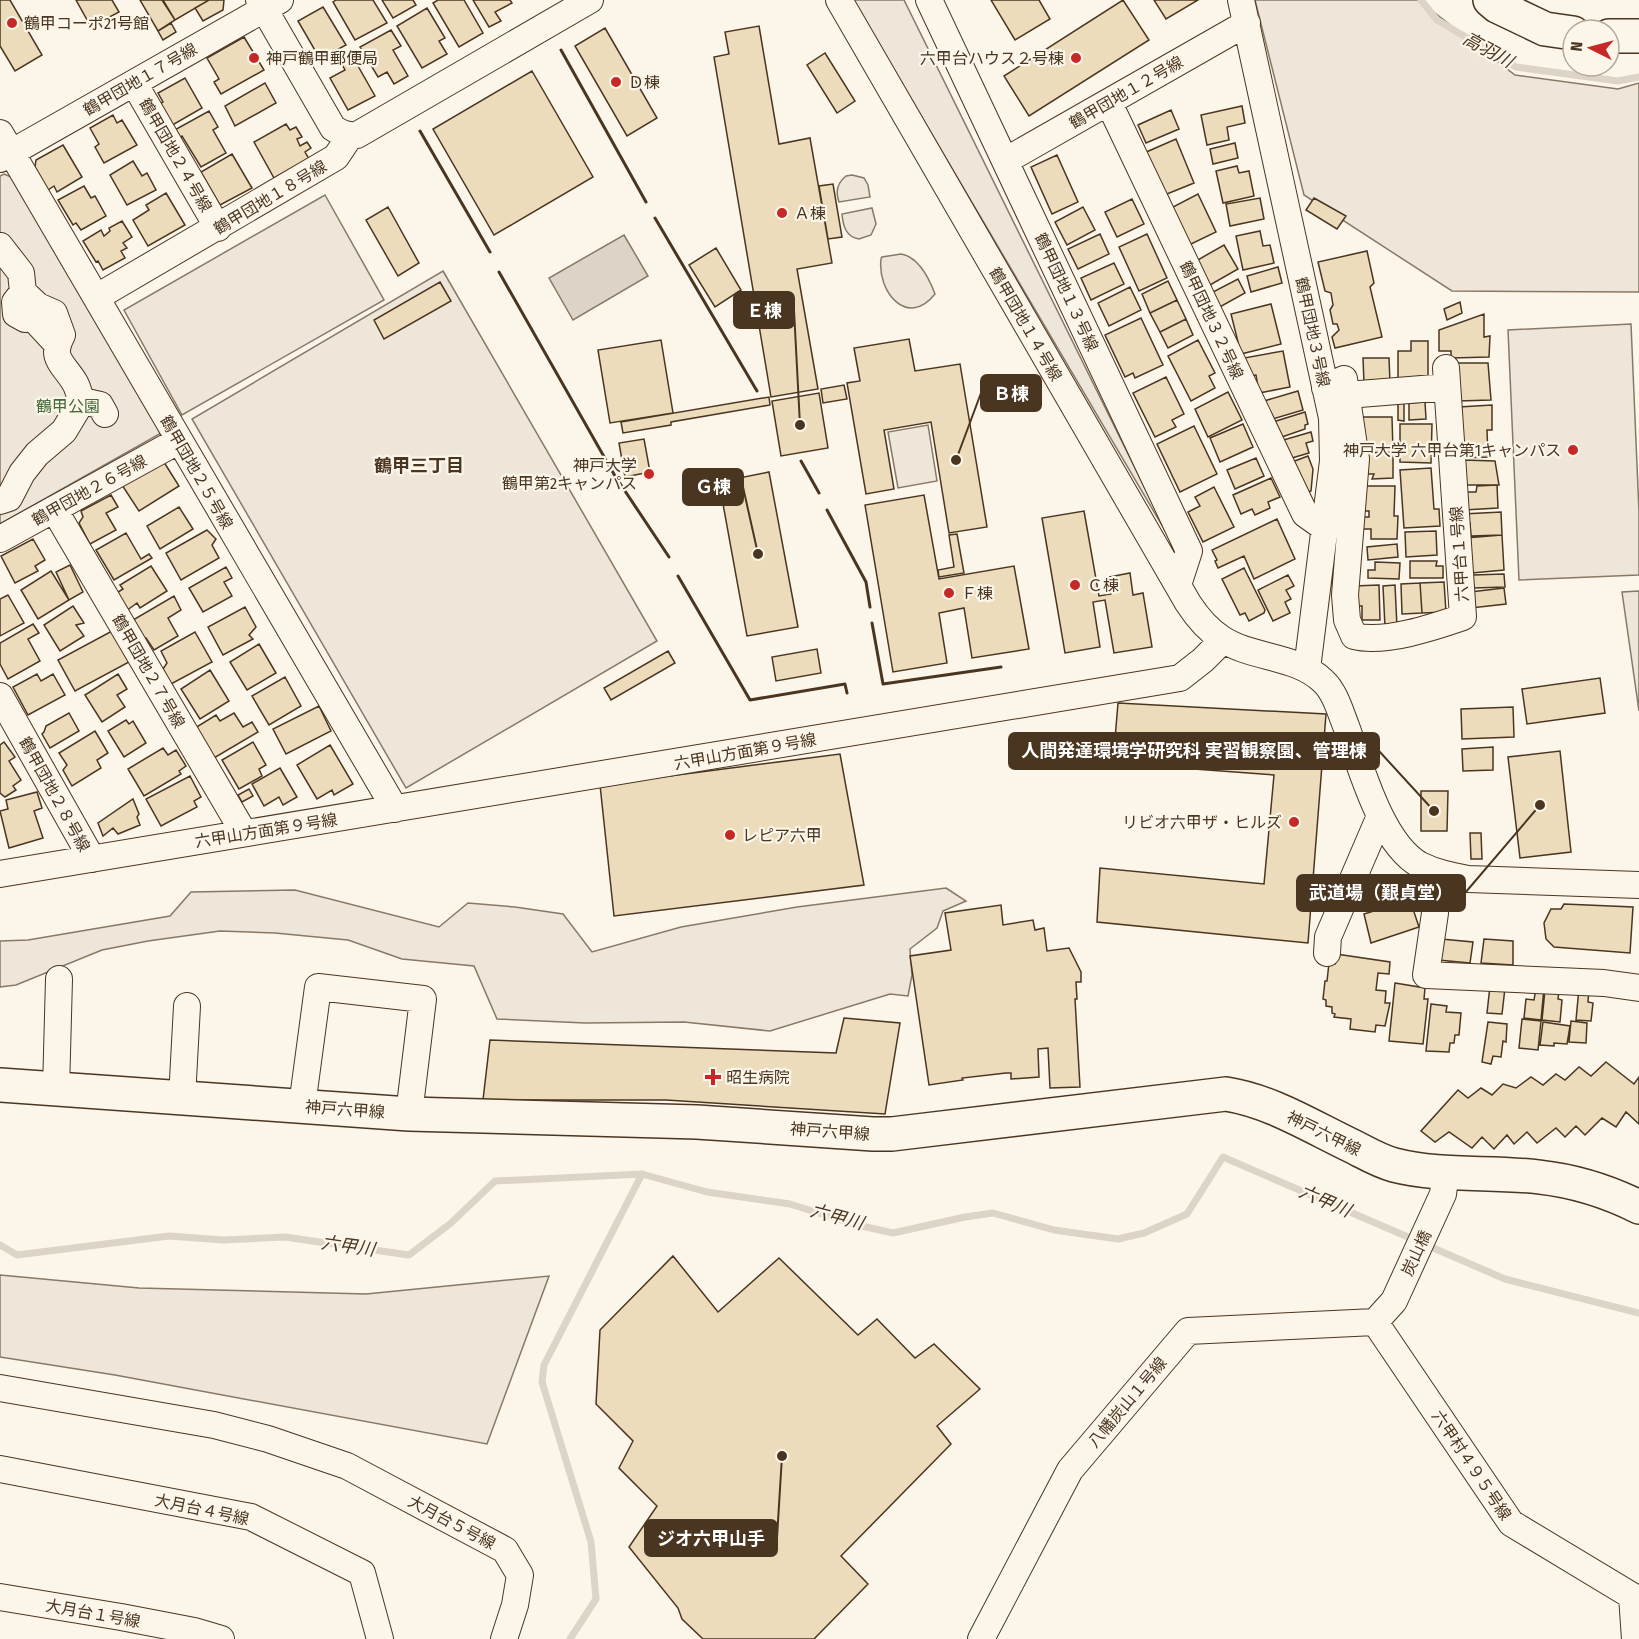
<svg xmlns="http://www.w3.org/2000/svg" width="1639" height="1639" viewBox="0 0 1639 1639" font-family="'Fira Sans Condensed','Noto Sans JP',sans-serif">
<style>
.green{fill:#ede6d9;stroke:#887966;stroke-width:1.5}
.water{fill:#dcd4c6;stroke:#887966;stroke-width:1.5}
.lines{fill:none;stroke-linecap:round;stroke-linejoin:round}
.stream{stroke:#dcd4c6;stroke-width:7}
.building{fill:#ecdcbc;stroke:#4a3520;stroke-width:1.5}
.minor-casing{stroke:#4a3520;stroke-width:28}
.major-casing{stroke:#4a3520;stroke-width:36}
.minor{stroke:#fbf6e9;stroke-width:26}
.major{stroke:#fbf6e9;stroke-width:33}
.wall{stroke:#4a3520;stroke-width:3}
.poi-dot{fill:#c62828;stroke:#fbf6e9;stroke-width:2}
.labels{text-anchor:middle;stroke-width:4.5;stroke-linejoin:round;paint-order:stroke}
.poi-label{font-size:16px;fill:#4a3520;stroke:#fbf6e9;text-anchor:start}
.street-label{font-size:16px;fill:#4a3520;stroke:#fbf6e9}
.park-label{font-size:16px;fill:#436837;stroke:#fbf6e9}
.water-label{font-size:18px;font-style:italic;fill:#4a3520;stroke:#fbf6e9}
.neighbourhood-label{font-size:18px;font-weight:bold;fill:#4a3520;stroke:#fbf6e9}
.leader{fill:none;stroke:#4a3520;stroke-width:2}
.callout-dot{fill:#4a3520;stroke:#fbf6e9;stroke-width:2}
.callout{fill:#4a3520;stroke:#4a3520;stroke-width:2}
.callout-label{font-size:18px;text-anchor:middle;font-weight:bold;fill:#fff}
</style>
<rect width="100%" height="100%" fill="#fbf6e9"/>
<!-- green -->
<path class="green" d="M853 0H904L1170 539Z
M1255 0H1418L1515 75 1618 89 1639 83V292L1452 291 1304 195Z
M4 174 18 180 163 432 0 524V176Z
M852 175 864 178 868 185 870 197 839 202C835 191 837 183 846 176Z
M325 195 384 300 182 415 124 310Z
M872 208 876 224 871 235 859 239C846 237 843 226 842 214Z
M901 254C919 257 929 278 935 294 907 329 877 291 881 259L882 257Z
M443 271 657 641 406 788 192 419Z
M1631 324 1639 512V575L1519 580 1508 330Z
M928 425 937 481 898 488 888 432Z
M1639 591V711L1622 592Z
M946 888 966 901 943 911 937 928 910 949 912 975 908 996 890 994 770 1031 684 1022 585 1023 497 1019 474 966 402 959 348 940 275 933 220 931 148 941 102 950 16 985 0 987V941L28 940 170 916 191 892 295 890 439 927 468 903 515 907 563 914 592 952 681 927 797 907Z
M0 1275 139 1288 366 1294 549 1276 487 1444 115 1375 0 1357Z"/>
<!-- water -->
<path class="water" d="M624 235 648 276 573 320 549 278Z"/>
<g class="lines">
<!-- stream -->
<path class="stream" d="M1421 0 1437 20 1516 67 1618 81 1639 77
M0 1245 17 1255 169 1236 223 1240 285 1237 409 1255 451 1223 495 1181 642 1174 707 1192 790 1204 853 1224 893 1233 965 1217 993 1213 1054 1230 1118 1239 1144 1233 1187 1214 1223 1157 1505 1279 1639 1313
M570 1639 596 1599 591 1542 542 1382 544 1365 642 1174"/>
</g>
<!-- building -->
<path class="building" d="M0 0H10L42 55 15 71 0 46Z
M76 0H112L119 12 91 27Z
M140 0H162L175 20 158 31Z
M163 0H209L175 20Z
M209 0H224L223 10 203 21 195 8Z
M336 0H373L387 23 355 40 333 2Z
M382 0H413L416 5 393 18Z
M438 0H464L483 33 459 47 433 3Z
M473 0H510L512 3 495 12 501 21 489 27Z
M991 0H1039L1050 19 1015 40Z
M1123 0 1149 40 1029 116 1004 76Z
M1154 0H1198L1166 19Z
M323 7 346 45 320 59 298 21Z
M427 8 445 38 439 41 447 54 422 68 397 26Z
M171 23 176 32 163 40 158 31Z
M759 26 779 144 810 138 832 263 797 269 818 389 771 397 714 57 729 54 725 32Z
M605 28 657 118 627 136 575 46Z
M391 30 401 46 393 50 408 76 394 84 387 72 378 77 360 47Z
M244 37 264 70 221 94 214 82 219 79 207 58Z
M350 52 375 96 348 110 330 78 345 70 339 59Z
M825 53 855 101 837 113 807 65Z
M532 71 593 177 494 235 433 129Z
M185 78 202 108 169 127 156 106 163 102 158 93Z
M265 83 276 103 235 126 225 106Z
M1242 106 1245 123 1227 127 1229 140 1207 145 1201 115Z
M1171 110 1179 129 1146 143 1138 125Z
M209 111 218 127 213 130 226 153 201 167 182 136 176 140 171 132Z
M113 115 117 123 122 120 137 145 104 163 95 147 99 144 90 128Z
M286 124 290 130 296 127 302 137 297 139 300 146 307 142 311 148 305 152 309 159 274 178 254 142Z
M1176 139 1194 183 1162 196 1144 153Z
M1235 143 1238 158 1213 164 1210 149Z
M63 145 82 177 57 192 54 186 48 190 35 167 36 160Z
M232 154 252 188 220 205 201 172Z
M1057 155 1078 202 1052 214 1031 167Z
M133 161 142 176 147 173 156 190 127 205 110 175Z
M1237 166 1239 173 1249 171 1254 196 1223 203 1216 171Z
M833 184 842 237 828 239 819 186Z
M84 186 91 198 95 196 106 216 81 230 76 223 73 225 58 200Z
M166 193 185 225 148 246 133 220 149 210 146 205Z
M1198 194 1216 232 1189 245 1171 208Z
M1260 198 1264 219 1230 226 1226 204Z
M1314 198 1346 216 1337 229 1306 210Z
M1132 199 1144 224 1117 237 1105 212Z
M388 207 419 263 398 276 366 220Z
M1083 207 1095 230 1067 245 1055 222Z
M122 221 132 237 123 243 127 248 121 251 125 258 103 270 98 261 96 262 83 241 101 230 104 236 110 231 109 228Z
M1260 231 1263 246 1270 245 1274 263 1243 270 1236 236Z
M1100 234 1109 254 1078 269 1068 249Z
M1147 234 1167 278 1139 291 1119 247Z
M1224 245 1238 269 1210 285 1196 261Z
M716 248 741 290 715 307 689 265Z
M1367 251 1374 283 1370 287 1382 337 1335 348 1332 337 1339 330 1337 324H1333L1330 310 1333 305 1331 293 1325 291 1318 262Z
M1114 263 1124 284 1091 300 1081 278Z
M1278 267 1282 283 1251 292 1247 276Z
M1238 279 1245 293 1218 308 1211 293Z
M1168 281 1177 300 1150 313 1142 294Z
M440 282 451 301 384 339 374 320Z
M1130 287 1141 310 1109 326 1098 303Z
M1177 300 1186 319 1160 332 1150 313Z
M1460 302 1462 313 1447 320 1444 309Z
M1271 304 1281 344 1241 354 1231 314Z
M1484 314V337L1490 336 1489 357 1451 358V351H1439V330Z
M1141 318 1163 365 1135 378 1133 373 1125 377 1105 335Z
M1186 319 1193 335 1168 348 1160 332Z
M909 339 915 371 960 364 987 527 949 533 931 422 884 430 894 489 866 494 847 383 860 381 854 348Z
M661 340 673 413 610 423 598 350Z
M1198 340 1215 373 1209 376 1215 388 1191 401 1168 356Z
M1411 341H1428V379L1398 378V351H1411Z
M1283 351 1290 387 1259 393 1256 375 1248 376 1244 358Z
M1363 358H1389L1390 383H1364Z
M1457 363H1488L1491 400 1458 401Z
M1166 377 1184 414 1172 420 1176 427 1155 437 1133 393Z
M844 385 847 399 823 403 821 389Z
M1298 391 1303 410 1269 420 1264 401Z
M1228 392 1242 420 1208 437 1195 409Z
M819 393 828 448 781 456 772 401Z
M769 397 770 405 671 422V425L623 433 621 422Z
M1398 402 1404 403V421L1398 420Z
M1425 402 1426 419 1409 420V403Z
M1492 405V430H1487L1488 457 1460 458 1459 407Z
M1305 412 1308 424 1305 425V429L1279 438 1273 422Z
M1363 417H1392L1393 452 1363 453Z
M1243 424 1253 447 1220 462 1210 438Z
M1400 424H1432L1431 463 1400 462Z
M1194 426 1217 474 1180 492 1157 444Z
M1311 432 1313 441 1306 443 1309 453 1285 460 1280 441Z
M644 439 650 472 625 477 619 443Z
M1393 452V478L1372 479 1374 474H1366L1365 453Z
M1308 456 1313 469 1311 491 1304 494 1292 462Z
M1256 458 1264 476 1235 489 1227 470Z
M162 459 179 486 139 511 122 485Z
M1463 460 1495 461 1499 485H1461Z
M1431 468 1434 509H1439L1440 526 1404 528 1400 470Z
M769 472 798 627 747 636 719 482Z
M1271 478 1280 497 1268 502 1270 508 1255 515 1252 509 1241 514 1233 495Z
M1497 485 1498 508 1464 510 1463 492H1476L1477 486Z
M1365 486H1395L1394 516H1398L1397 539H1371V529H1362L1363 517H1369V511H1365Z
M1214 487 1234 527 1203 542 1188 512 1200 506 1195 497Z
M111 495 118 507 106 513 116 530 90 544 79 523 83 517 81 511Z
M924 495 939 579 1014 566 1029 649 972 658 964 608 939 613 947 663 893 672 865 505Z
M179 507 193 529 160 549 147 526Z
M1084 511 1099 596 1111 594 1109 577 1130 573 1133 595 1143 593 1152 647 1114 653 1105 600 1093 602 1100 647 1065 653 1042 518Z
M1501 512 1502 535 1471 536 1470 523H1464L1463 514Z
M1277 519 1295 559 1254 579 1244 556 1218 568 1215 561 1217 560 1212 550Z
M207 530 216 539 212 545 219 558 181 580 166 553Z
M1436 531 1437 555 1406 557 1405 532Z
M126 533 141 559 149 554 152 558 114 580 96 550Z
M957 534 964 573 939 577 938 570 954 567 949 535Z
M1502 535 1504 570 1472 573 1465 538Z
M33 539 45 560 35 566 38 571 15 583 1 556Z
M1397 544 1398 557 1368 560 1367 547Z
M1410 561H1437L1436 566H1443V578H1410Z
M1375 562 1400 563 1399 579 1368 578V570H1375Z
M70 565 83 592 69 600 56 572Z
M151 566 167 591 140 608 137 603 126 611 115 594 123 589 120 585Z
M226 567 232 578 224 582 232 596 203 612 189 588Z
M1244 568 1265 610 1264 613 1249 621 1245 613 1240 615 1222 579Z
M51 571 69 600 38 619 21 590Z
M1504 574 1505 587 1473 588V575Z
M1288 575 1294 586 1286 590 1291 599 1285 602 1290 613 1273 621 1258 590Z
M1444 582 1446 612 1422 613 1420 583Z
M1420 583 1422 613 1402 614 1401 584Z
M1379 585 1380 620H1362V606H1355L1354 586Z
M1395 585 1397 627H1385L1383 586Z
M1504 588 1506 604 1471 608 1470 592Z
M8 595 24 623 0 636V599Z
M174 596 181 610 168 618 178 636 154 650 146 638H143L133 620Z
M73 606 84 623 76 625 84 636 60 651 44 625Z
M245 607 256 627 249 635 253 639 223 655 208 627Z
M33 624 39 633 28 639 40 661 8 679 0 664V643Z
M112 631 129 662 75 691 58 660Z
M195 632 212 662 171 684 163 669 167 663 161 651Z
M259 644 276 673 247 690 230 662Z
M817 649 821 673 776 681 772 657Z
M668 651 675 663 611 700 604 688Z
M210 670 229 701 200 719 181 689Z
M37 674 41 681 53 674 65 695 28 715 13 687Z
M118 674 127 689 117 695 125 707 102 722 85 695Z
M285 677 301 706 269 725 252 696Z
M1600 678 1605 713 1527 724 1522 689Z
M1118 703 1326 714 1308 943 1097 922 1100 868 1264 884 1274 775 1113 763Z
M319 706 331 731 286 754 273 729Z
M1513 707 1514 737 1462 739 1461 709Z
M69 713 79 731 50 748 42 734 44 732 46 726Z
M234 713 243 727 252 722 258 732 214 758 195 728 216 715 220 721Z
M126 720 129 724 133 721 146 743 124 757 108 731Z
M95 731 108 753 97 760 101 768 72 786 63 770 67 765 59 753Z
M4 742 15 757 9 761 21 780 13 786 16 790 5 797 0 793V745Z
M253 742 266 765 259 769 262 776 239 789 222 760Z
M330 745 353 784 334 795 332 790 317 799 297 765Z
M1493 747V770L1463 771 1462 749Z
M163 748 168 755 176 750 186 766 179 771 181 774 144 796 128 769Z
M1560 751 1571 852 1520 858 1508 757Z
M840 754 864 885 614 916 600 785Z
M280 768 297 797 283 805 279 797 264 806 252 784Z
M190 776 201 797 194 801 197 807 161 826 146 799Z
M249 789 253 796 242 802 238 795Z
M1421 791H1448L1447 831H1421Z
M37 792 42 808 34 811 43 838 9 848 0 811 8 809 6 800Z
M133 799 139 814 137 817 140 825 118 834 113 828 103 836 98 823Z
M1470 833H1481L1482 859H1471Z
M1410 900 1419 927 1371 943 1364 914Z
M1564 904 1633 907 1630 953 1554 947 1546 939 1544 923 1551 909H1561Z
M1001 905 1003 925 1033 920 1035 930 1044 928 1047 951 1069 948 1081 972V982H1076L1077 999H1075L1080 1087 1050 1088 1048 1048 1038 1049 1039 1077 1011 1079V1073H1006L962 1078 963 1080 929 1085 910 956 951 950 945 913Z
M1441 939 1473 942 1470 963 1438 960Z
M1484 939 1513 941V965L1481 963Z
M1336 954 1390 962 1389 974 1378 973 1376 990 1386 991 1385 1003H1390L1385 1026 1376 1025 1375 1032 1350 1029 1351 1019 1334 1017 1335 1014 1332 1013V1007L1326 1006V1000L1323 999 1325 981H1327L1329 963 1335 964Z
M1395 983 1425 988 1424 999H1428L1423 1044 1389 1041Z
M1490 986 1505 988 1502 1014 1487 1013Z
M1536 988H1544L1541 1020 1524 1018 1526 999 1534 1000Z
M1579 988 1589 989 1588 1002 1593 1003 1591 1021 1576 1020Z
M1545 990 1559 991 1558 999 1562 1000 1560 1022 1542 1020Z
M1431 1004 1447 1006 1446 1012 1461 1013 1459 1035H1455L1454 1043H1450L1449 1052 1426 1051Z
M844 1018 900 1023 885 1114 666 1100H483L490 1040 836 1053Z
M1522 1019 1541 1021 1538 1050 1519 1048Z
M1571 1021 1587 1023 1586 1043 1569 1042Z
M1488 1022 1507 1024 1506 1042 1503 1041 1501 1057 1493 1056 1491 1064 1482 1062Z
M1543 1022 1570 1026 1567 1044 1554 1043V1046L1540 1045Z
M1606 1062 1634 1084 1639 1077V1124L1626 1112 1616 1127 1602 1118 1585 1135 1576 1126 1565 1137 1556 1128 1537 1143 1527 1132 1514 1144 1507 1135 1494 1149 1482 1137 1472 1148 1449 1132 1435 1142 1421 1131 1458 1090 1468 1098 1481 1088 1492 1095 1503 1084 1516 1088 1531 1077 1543 1085 1556 1074 1565 1080 1579 1067 1591 1076Z
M673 1256 718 1312 779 1258 858 1335 877 1319 915 1358 934 1344 980 1389 937 1426 951 1444 841 1556 868 1584 814 1639H703L682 1619 678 1608 629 1547 657 1506 619 1468 633 1441 596 1404 600 1330Z"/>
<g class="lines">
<defs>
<path id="minor" d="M259 0 333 128C341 133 347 136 357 135L590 0
M839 0 1188 603C1197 617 1208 630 1222 639 1253 659 1296 655 1323 681 1335 692 1340 711 1346 726 1361 767 1381 843 1420 865 1436 873 1452 876 1468 879L1639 885
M929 0 1189 551 1178 585
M1241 0 1332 418 1333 461 1307 669
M134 83 218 228
M1109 103 1305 514 1326 529
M0 133 395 809
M0 159 280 0
M1005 161 1247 23
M0 246 21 273 23 292
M97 297 336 157 350 136
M31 316 25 319 16 314 15 302 23 292 38 306
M1325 388 1344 379 1356 459 1345 595 1347 620 1354 636C1384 644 1434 627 1463 617L1446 368
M1347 395 1447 387
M82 401 100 405 105 414
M0 501 9 498 22 473 37 454 64 431 82 401C79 395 78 388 75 383 64 364 49 359 62 335L54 313 38 306 31 316 57 344
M54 509 244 833
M0 539 178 441
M0 696 92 859
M0 874 1180 678 1203 660 1223 640
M1435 913 1426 975 1604 983 1639 988
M1327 953 1328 937 1380 816
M56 1090 59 979
M182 1098 187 1006
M302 1106 318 987 423 999 409 1114
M1375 1322 1511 1523 1632 1596 1635 1639
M1375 1322 1394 1301 1443 1194 1446 1171
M0 1388 214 1425 268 1439 347 1466 505 1550 520 1575 515 1605 504 1639
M0 1469 251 1517 362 1573 380 1639
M0 1597 121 1617 194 1631 221 1639
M981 1639 1070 1470 1188 1331 1375 1322"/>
<path id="major" d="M1490 0 1497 6 1545 29 1573 33
M1609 36H1639
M0 1085 409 1114 697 1122 873 1134H892L1226 1094C1271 1101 1312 1127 1352 1146 1366 1153 1379 1161 1394 1165 1441 1177 1491 1171 1539 1177 1575 1181 1607 1191 1639 1207"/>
</defs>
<!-- minor casing -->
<use href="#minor" class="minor-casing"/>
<!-- major casing -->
<use href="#major" class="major-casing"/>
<!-- minor -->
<use href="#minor" class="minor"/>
<!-- major -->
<use href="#major" class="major"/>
<!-- wall -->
<path class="wall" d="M561 50 646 202
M420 131 490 252
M655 218 757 391
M499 272 615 476 669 557
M801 461 819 493
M827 510 866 582 870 607
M678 576 750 700 845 684 847 693
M872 623 883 684 1001 667"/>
</g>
<!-- markers -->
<g class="poi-dot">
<circle cx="12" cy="23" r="6"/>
<circle cx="254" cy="58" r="6"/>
<circle cx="1076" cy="58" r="6"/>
<circle cx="616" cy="82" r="6"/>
<circle cx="782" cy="213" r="6"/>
<circle cx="1573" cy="450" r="6"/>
<circle cx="649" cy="474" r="6"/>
<circle cx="1075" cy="585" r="6"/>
<circle cx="949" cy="593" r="6"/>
<circle cx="1294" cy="822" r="6"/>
<circle cx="730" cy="835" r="6"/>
<path d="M710 1068h6v6h6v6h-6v6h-6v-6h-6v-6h6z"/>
</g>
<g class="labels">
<!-- poi labels -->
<g class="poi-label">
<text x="24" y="29">鶴甲コーポ21号館</text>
<text x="266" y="64">神戸鶴甲郵便局</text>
<text x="1064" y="64" text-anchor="end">六甲台ハウス２号棟</text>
<text x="628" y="88">Ｄ棟</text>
<text x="794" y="219">Ａ棟</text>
<text x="1561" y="456" text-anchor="end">神戸大学 六甲台第1キャンパス</text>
<text x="637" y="471" text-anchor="end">神戸大学<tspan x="637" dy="18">鶴甲第2キャンパス</tspan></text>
<text x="1087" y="591">Ｃ棟</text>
<text x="961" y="599">Ｆ棟</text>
<text x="1282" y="828" text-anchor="end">リビオ六甲ザ・ヒルズ</text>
<text x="742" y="841">レピア六甲</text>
<text x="726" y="1083">昭生病院</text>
</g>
<!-- street labels -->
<g class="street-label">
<text transform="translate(140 79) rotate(-30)" y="6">鶴甲団地１７号線</text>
<text transform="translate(1126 92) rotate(-30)" y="6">鶴甲団地１２号線</text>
<text transform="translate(176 155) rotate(60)" y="6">鶴甲団地２４号線</text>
<text transform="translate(270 197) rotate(-31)" y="6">鶴甲団地１８号線</text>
<text transform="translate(1067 292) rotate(65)" y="6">鶴甲団地１３号線</text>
<text transform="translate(1212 320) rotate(65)" y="6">鶴甲団地３２号線</text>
<text transform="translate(1026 324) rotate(60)" y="6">鶴甲団地１４号線</text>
<text transform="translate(1313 332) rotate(78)" y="6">鶴甲団地３号線</text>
<text transform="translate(197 472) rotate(60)" y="6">鶴甲団地２５号線</text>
<text transform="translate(89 490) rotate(-29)" y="6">鶴甲団地２６号線</text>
<text transform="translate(1459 554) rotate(-94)" y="6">六甲台１号線</text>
<text transform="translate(149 671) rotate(60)" y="6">鶴甲団地２７号線</text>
<text transform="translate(745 751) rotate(-10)" y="6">六甲山方面第９号線</text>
<text transform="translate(55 794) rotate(61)" y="6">鶴甲団地２８号線</text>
<text transform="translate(266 830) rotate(-9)" y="6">六甲山方面第９号線</text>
<text transform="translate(345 1109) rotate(4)" y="6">神戸六甲線</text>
<text transform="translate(830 1131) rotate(4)" y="6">神戸六甲線</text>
<text transform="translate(1324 1133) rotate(26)" y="6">神戸六甲線</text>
<text transform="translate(1416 1253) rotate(-65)" y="6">炭山橋</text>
<text transform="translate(1127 1402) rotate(-50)" y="6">八幡炭山１号線</text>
<text transform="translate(1472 1465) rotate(56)" y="6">六甲村４９５号線</text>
<text transform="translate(202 1509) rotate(12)" y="6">大月台４号線</text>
<text transform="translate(452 1522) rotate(28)" y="6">大月台５号線</text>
<text transform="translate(93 1613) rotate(10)" y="6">大月台１号線</text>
</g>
<!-- park labels -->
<g class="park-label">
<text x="68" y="412">鶴甲公園</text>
</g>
<!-- water labels -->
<g class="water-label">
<text transform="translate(1488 50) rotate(29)" y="6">高羽川</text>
<text transform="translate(1325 1201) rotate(23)" y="6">六甲川</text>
<text transform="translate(837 1217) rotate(15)" y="6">六甲川</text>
<text transform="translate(348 1246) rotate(8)" y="6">六甲川</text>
</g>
<!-- neighbourhood labels -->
<g class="neighbourhood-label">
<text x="419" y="472">鶴甲三丁目</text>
</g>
</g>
<!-- callouts -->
<path class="leader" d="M800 425L794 310M956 460L981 393M758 554L743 487M1434 811L1379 751M1540 805L1465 893M782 1456L777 1538"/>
<g class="callout-dot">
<circle cx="800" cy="425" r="6"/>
<circle cx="956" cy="460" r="6"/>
<circle cx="758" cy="554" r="6"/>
<circle cx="1434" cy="811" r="6"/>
<circle cx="1540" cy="805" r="6"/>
<circle cx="782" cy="1456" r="6"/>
</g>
<g class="callout">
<rect x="734" y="292" width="60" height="36" rx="6"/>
<rect x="981" y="375" width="60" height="36" rx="6"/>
<rect x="683" y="469" width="60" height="36" rx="6"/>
<rect x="1009" y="733" width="370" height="36" rx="6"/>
<rect x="1297" y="875" width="168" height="36" rx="6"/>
<rect x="645" y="1520" width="132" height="36" rx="6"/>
</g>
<g class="callout-label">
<text x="764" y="317">Ｅ棟</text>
<text x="1011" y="400">Ｂ棟</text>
<text x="713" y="493">Ｇ棟</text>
<text x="1194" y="757">人間発達環境学研究科 実習観察園、管理棟</text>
<text x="1381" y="899">武道場（艱貞堂）</text>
<text x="711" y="1545">ジオ六甲山手</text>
</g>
<!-- north arrow -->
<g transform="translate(1591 48) rotate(276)"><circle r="28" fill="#fbf6e9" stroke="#b4a999" stroke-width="1.5"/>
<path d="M0-4.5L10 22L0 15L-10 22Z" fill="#c62828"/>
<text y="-9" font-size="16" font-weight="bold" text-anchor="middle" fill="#4a3520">N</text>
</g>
</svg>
